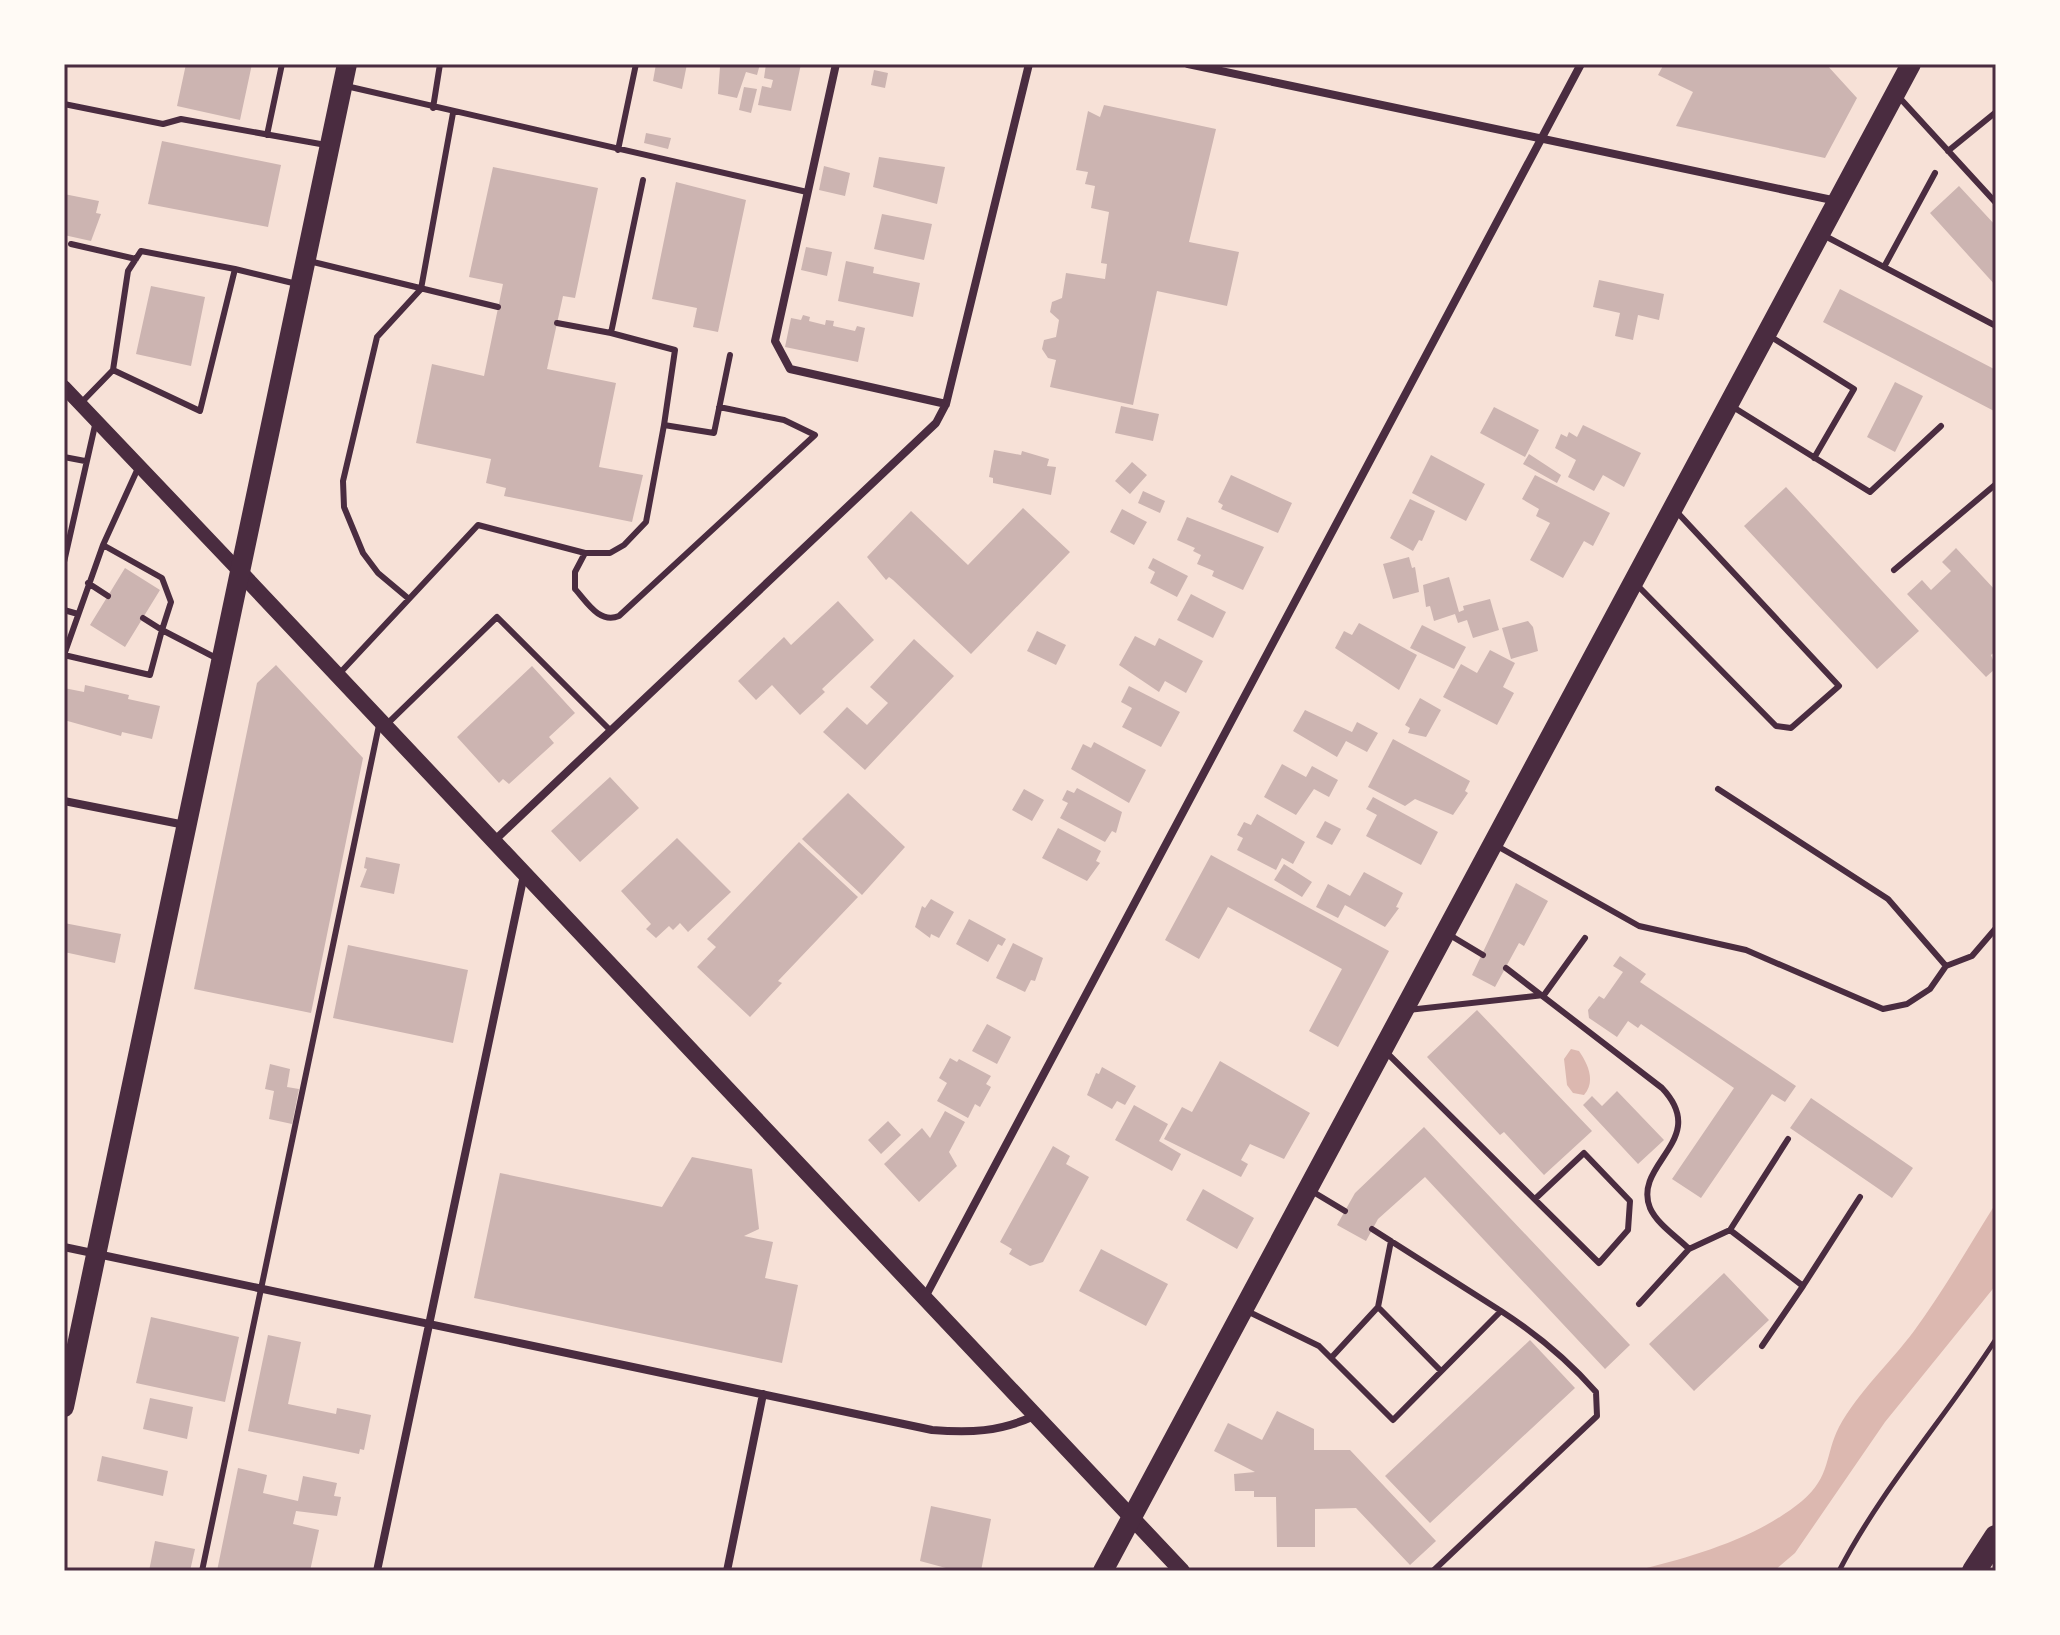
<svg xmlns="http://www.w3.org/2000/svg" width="2060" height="1635" viewBox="0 0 2060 1635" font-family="Lato,sans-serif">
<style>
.water{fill:#dcb8b0}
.building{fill:#ccb4b1}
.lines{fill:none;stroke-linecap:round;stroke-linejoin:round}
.path{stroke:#4a2c40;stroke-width:5}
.service{stroke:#4a2c40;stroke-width:6}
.minor{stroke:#4a2c40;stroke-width:8}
.tertiary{stroke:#4a2c40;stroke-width:14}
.secondary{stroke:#4a2c40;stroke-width:16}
.primary{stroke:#4a2c40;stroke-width:20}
.motorway{stroke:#4a2c40;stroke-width:24}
.neatline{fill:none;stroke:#4a2c40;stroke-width:3}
</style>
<rect width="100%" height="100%" fill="#f7e1d7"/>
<!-- water -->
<path class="water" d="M1571 1049 1579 1051C1588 1064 1596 1081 1584 1095L1573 1093 1567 1085 1564 1059Z
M1996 1203V1285L1885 1422 1795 1553 1774 1571H1635C1691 1557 1756 1539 1802 1501 1831 1477 1825 1454 1839 1427 1859 1391 1890 1363 1914 1331 1944 1290 1969 1246 1996 1203Z"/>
<!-- building -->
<path class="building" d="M186 64H252L240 120 177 106Z
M656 64H687L682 89 653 81Z
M713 64H760L757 75 746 72 737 98 718 94 720 67Z
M766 64H801L791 111 758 105 762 86 771 88 773 80 764 78Z
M1664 64H1826L1857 98 1825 158 1676 126 1693 92 1658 75Z
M874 70 888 73 885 88 871 85Z
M744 87 757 89 751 113 739 110Z
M1104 105 1216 129 1189 242 1239 252 1227 306 1157 291 1133 405 1050 387 1056 360 1048 358 1042 349 1044 340 1056 337 1059 320 1050 312 1052 302 1062 298 1066 273 1105 279 1107 264 1101 263 1109 212 1091 208 1095 186 1085 184 1088 172 1076 170 1088 111 1100 117Z
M646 133 671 138 668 149 644 143Z
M162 141 281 165 268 227 148 204Z
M879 157 945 167 937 204 873 187Z
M824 166 850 173 845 196 819 190Z
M493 167 598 188 575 298 563 296 547 369 616 383 599 467 643 475 632 522 504 496 506 488 486 483 491 459 416 443 432 364 484 376 503 284 469 277Z
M676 182 746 200 718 332 693 327 697 308 652 299Z
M1959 186 1996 226V286L1930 213Z
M64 194 99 201 96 213 101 214 91 241 64 235Z
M882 214 932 224 924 260 874 249Z
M806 247 832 252 827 276 801 270Z
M846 261 874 267 873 273 920 283 913 317 838 301Z
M1599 280 1664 294 1659 320 1638 315 1633 340 1615 336 1620 313 1593 307Z
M151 286 205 297 191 366 136 354Z
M1840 289 1996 370V412L1823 322Z
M803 315 810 317 809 321 825 325 826 320 834 321 833 326 855 331 857 326 865 328 858 362 785 347 791 318 801 320Z
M1895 382 1923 396 1895 452 1867 437Z
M1121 406 1159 414 1153 441 1115 433Z
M1494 407 1539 430 1525 457 1480 433Z
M1583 425 1641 453 1624 487 1603 475 1594 491 1568 477 1576 460 1555 448 1561 434 1567 437 1569 432 1577 437Z
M994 450 1021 455 1022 451 1049 459 1047 466 1056 467 1051 495 993 483V478L989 477Z
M1529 454 1561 475 1557 483 1523 464Z
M1431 455 1485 484 1466 521 1412 493Z
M1132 462 1147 475 1130 494 1115 481Z
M1231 475 1292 503 1278 533 1221 509 1223 505 1218 502Z
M1535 475 1610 513 1593 546 1584 541 1563 578 1530 560 1550 523 1536 516 1539 509 1522 499Z
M1786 487 1919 631 1877 669 1744 526Z
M1143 491 1165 501 1160 513 1138 503Z
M1410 499 1435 511 1422 541 1419 540 1413 551 1390 538Z
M1023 508 1070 552 971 654 893 580 889 577 886 580 867 557 911 511 968 565Z
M1122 509 1147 522 1134 545 1110 532Z
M1187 517 1264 547 1243 590 1212 576 1214 571 1197 564 1201 555 1193 551 1195 548 1177 540Z
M1956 548 1996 591V651L1991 655 1996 668 1986 677 1907 594 1922 580 1931 590 1951 571 1942 562Z
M1409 557 1412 568 1415 567 1419 592 1393 599 1383 564Z
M1153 558 1188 576 1177 597 1150 583 1155 572 1148 568Z
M125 568 160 590 125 647 90 625Z
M1449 577 1459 612 1464 610 1463 606 1490 599 1499 630 1473 638 1467 620 1458 623 1455 614 1434 621 1430 606 1426 607 1423 585Z
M1191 594 1226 612 1213 638 1177 620Z
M838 601 874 640 822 689 825 692 800 715 772 685 756 700 738 681 784 637 791 645Z
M1528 621 1533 627 1538 651 1511 659 1502 628Z
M1359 623 1417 655 1399 690 1335 648 1344 631 1352 635Z
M1422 625 1466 647 1454 669 1410 648Z
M1037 631 1066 645 1056 665 1027 651Z
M1135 636 1155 646 1159 638 1203 661 1186 693 1165 681 1159 692 1119 665Z
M914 639 954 676 865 770 823 732 847 707 867 725 888 703 870 687Z
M1490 650 1515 663 1503 687 1514 693 1497 725 1443 697 1461 664 1477 673Z
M276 665 363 758 311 1013 194 989 257 683Z
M532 666 575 713 549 737 554 743 509 784 503 779 499 783 457 737Z
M85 685 129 695 128 699 160 706 152 739 122 732 121 736 64 720V688L84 692Z
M1129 686 1180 712 1161 747 1122 727 1132 708 1121 702Z
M1420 698 1441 710 1426 737 1408 733 1410 728 1405 725Z
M1305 710 1352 732 1357 722 1378 733 1367 752 1346 741 1337 757 1293 731Z
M1393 739 1470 781 1465 791 1468 793 1453 815 1415 799 1405 806 1368 787Z
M1094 742 1146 770 1129 803 1071 769 1083 744 1091 748Z
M1282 764 1306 777 1312 766 1338 780 1329 797 1314 789 1296 815 1264 797Z
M610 777 639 808 580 862 551 831Z
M1077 788 1122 812 1116 833 1112 831 1105 842 1060 818 1068 803 1062 800 1067 790 1074 793Z
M1024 789 1044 800 1032 821 1012 810Z
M848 793 905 847 862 895 802 839Z
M1373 797 1438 832 1421 865 1366 836 1377 815 1366 809Z
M1257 814 1305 842 1293 864 1282 858 1276 870 1237 850 1243 838 1237 835 1244 822 1251 825Z
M1325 821 1341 829 1332 845 1316 837Z
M1058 828 1101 851 1096 861 1100 863 1087 881 1042 858Z
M677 838 731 892 688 932 680 923 673 930 669 926 656 938 646 929 651 924 621 891Z
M799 842 858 897 778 981 782 983 750 1017 697 967 716 947 707 939Z
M1211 855 1389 951 1338 1047 1309 1031 1342 969 1228 907 1199 959 1165 940Z
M366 857 400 864 394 894 360 887 367 869 364 868Z
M1284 864 1312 882 1302 897 1274 880Z
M1364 872 1403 893 1396 907 1399 908 1385 927 1345 905 1338 918 1316 907 1328 884 1350 896Z
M1516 883 1548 901 1524 946 1519 943 1495 987 1472 975Z
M931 899 954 912 939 938 931 934 930 938 915 927 922 906 925 908Z
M969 919 1006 939 1002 946 998 944 988 962 956 944Z
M64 923 121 934 115 963 64 952Z
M1013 943 1043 958 1035 981 1031 980 1025 992 996 978Z
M348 945 468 970 453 1043 333 1018Z
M1620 956 1646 974 1640 982 1796 1086 1785 1102 1772 1094 1701 1198 1672 1179 1734 1088 1641 1024 1638 1028 1628 1021 1617 1037 1589 1018 1588 1010 1599 996 1604 999 1623 972 1613 966Z
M1477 1010 1592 1131 1544 1175 1504 1132 1500 1135 1427 1057Z
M987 1024 1011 1037 997 1064 972 1051Z
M950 1058 957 1062 959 1059 991 1076 986 1084 991 1087 980 1107 975 1104 968 1118 937 1101 947 1083 939 1078Z
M1220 1061 1310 1113 1284 1159 1250 1144 1241 1160 1248 1164 1241 1177 1164 1139 1182 1107 1192 1112Z
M270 1064 290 1069 287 1087 299 1089 292 1124 269 1119 274 1091 265 1089Z
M1102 1067 1136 1086 1125 1105 1117 1101 1112 1109 1087 1095 1096 1073 1099 1074Z
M1617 1091 1664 1140 1638 1164 1583 1105 1592 1096 1602 1106Z
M1811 1098 1913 1168 1892 1198 1790 1128Z
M1134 1105 1168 1124 1159 1141 1181 1154 1172 1171 1115 1140Z
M945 1111 965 1122 949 1152 957 1166 919 1202 884 1164 922 1128 930 1138Z
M888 1121 901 1135 881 1154 868 1140Z
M1424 1127 1630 1345 1605 1369 1425 1177 1378 1219 1366 1241 1337 1225 1355 1193Z
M1053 1146 1070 1156 1066 1164 1089 1177 1043 1262 1030 1266 1009 1254 1012 1249 1000 1242Z
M692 1157 752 1169 759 1229 744 1236 773 1242 765 1278 798 1285 782 1363 474 1298 500 1173 662 1207Z
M1203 1189 1254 1218 1237 1249 1186 1220Z
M1101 1249 1168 1284 1146 1326 1079 1291Z
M1724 1273 1769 1320 1694 1391 1649 1344Z
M151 1317 239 1337 225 1402 136 1383Z
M268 1335 301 1342 288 1404 336 1414 337 1408 371 1415 364 1450 360 1449 359 1454 248 1431Z
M1530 1340 1575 1388 1430 1523 1385 1476Z
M150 1398 193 1407 187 1439 143 1429Z
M1277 1411 1314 1429V1450H1350L1436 1541 1410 1565 1356 1508 1315 1509V1547H1277L1276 1497H1254V1491H1235L1234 1474 1255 1472 1214 1451 1228 1423 1262 1440Z
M102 1456 168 1471 163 1496 97 1481Z
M238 1468 267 1475 263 1493 298 1501 303 1476 337 1483 334 1496 341 1497 337 1516 296 1511 293 1524 319 1530 310 1571H217Z
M931 1506 991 1519 981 1571H957L920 1561Z
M155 1541 195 1549 190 1571H149Z"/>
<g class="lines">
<!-- path -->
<path class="path" d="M1839 1571C1882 1488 1945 1418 1996 1339"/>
<!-- service -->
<path class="service" d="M346 86 807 192
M1898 96 1996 203
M64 104 163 124 181 119 326 145
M433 108 440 64
M267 135 282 64
M618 150 636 64
M1948 151 1996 112
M643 180 611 333 675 350 664 425 714 433 730 355
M1825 236 1996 326
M71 244 136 259
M309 261 498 307
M1884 267 1935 173
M235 269 141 251 128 271 113 370 200 411 235 269 297 284
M557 323 611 333
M1768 335 1854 389 1814 458
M80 404 113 370
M1733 407 1870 492 1941 426
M64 457 85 461
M139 466 103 545 162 578 171 602 162 630 218 659
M103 545 64 655 150 675 162 630 143 618
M585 553 575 572V589C587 602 599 624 619 616L815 435 784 420 719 407
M64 562 96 421
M1894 570 1996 484
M88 583 108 596
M1637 585 1776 726 1791 728 1839 686 1675 510
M409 599 478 525 585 553H610L624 545 646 522 664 425
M64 610 78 614
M339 674 409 599 378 573 363 553 344 507 343 481 377 337 421 289 453 113
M385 726 497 617 611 731
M1497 846 1639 926 1746 950 1883 1009 1907 1004 1930 989 1946 966 1888 899 1718 789
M1448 934 1483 955
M1946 966 1972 956 1996 928
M1506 968 1662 1088C1711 1140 1632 1163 1650 1208 1657 1224 1677 1237 1689 1249L1639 1304
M1408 1010 1544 995 1585 938
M1385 1051 1599 1263 1628 1230 1630 1201 1584 1153 1535 1199
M1310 1190 1345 1211
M1730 1230 1788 1139
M1689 1249 1730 1230 1803 1286 1762 1346
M1803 1286 1860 1197
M1378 1307 1441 1371
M1247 1311 1319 1346 1393 1420 1501 1311 1372 1229
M1331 1358 1378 1307 1391 1241
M202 1571 379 725
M1433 1571 1597 1416 1596 1392C1567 1359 1538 1335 1501 1311"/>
<!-- minor -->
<path class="minor" d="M836 64 775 341 790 369 946 404
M1188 64 1837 201
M64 801 185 825
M494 841 936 423 946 404 1029 64
M64 1247 932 1430C970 1433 999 1432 1034 1416
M924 1299 1581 64
M377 1571 524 875
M727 1571 763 1394"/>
<!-- tertiary -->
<path class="tertiary" d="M64 387 241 573"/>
<!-- secondary -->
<path class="secondary" d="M241 573 1182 1571"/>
<!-- primary -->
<path class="primary" d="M64 1407 347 64
M1103 1571 1911 64"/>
<!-- motorway -->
<path class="motorway" d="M1974 1571 1996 1537"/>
</g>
<!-- border -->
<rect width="2060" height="1635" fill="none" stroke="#fffaf5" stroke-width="132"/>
<rect x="66" y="66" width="1928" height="1503" class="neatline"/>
</svg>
